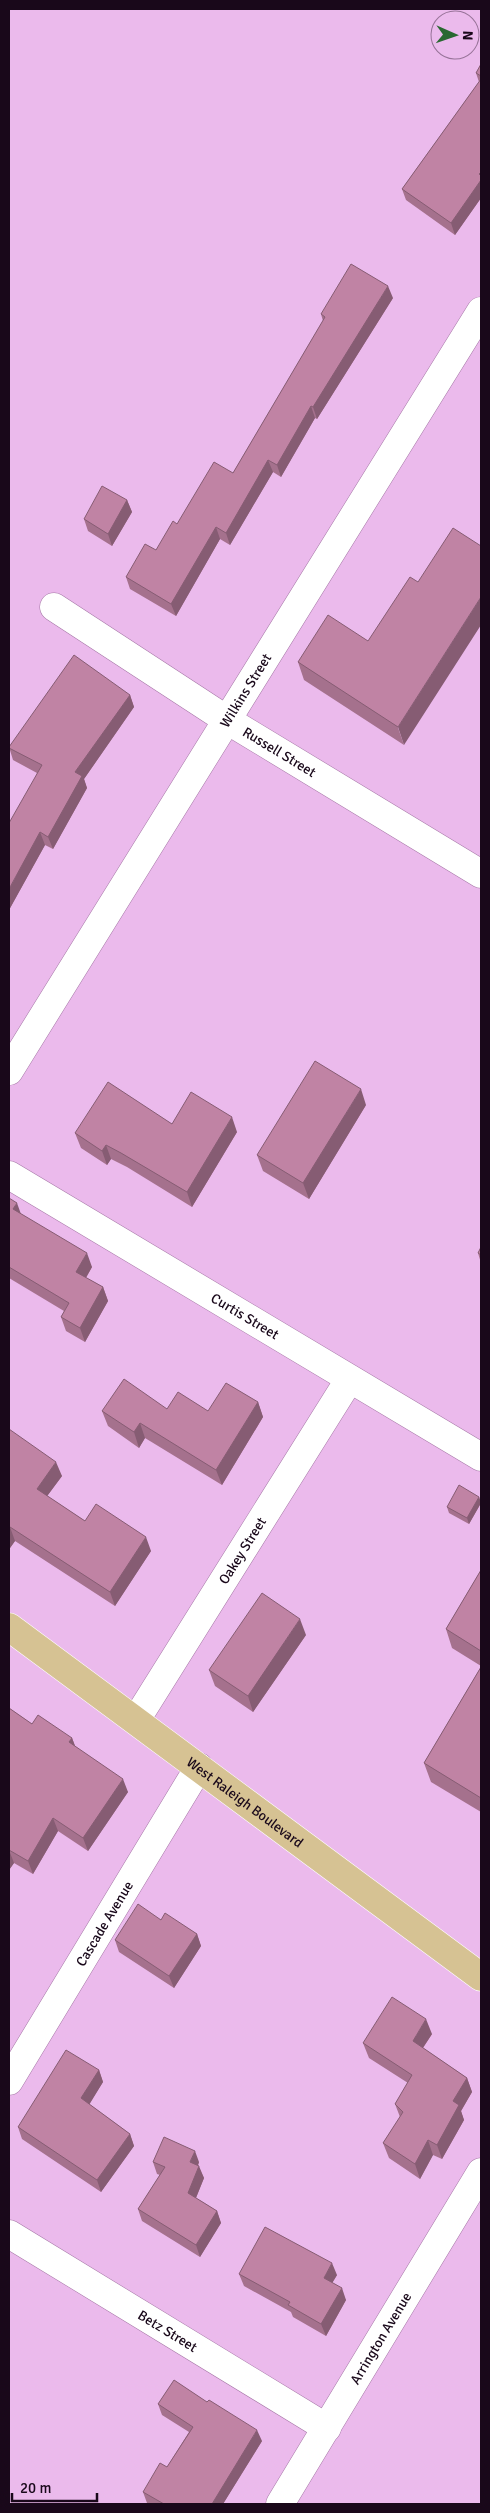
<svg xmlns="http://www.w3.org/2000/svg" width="490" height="2513" viewBox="0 0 490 2513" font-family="Signika,sans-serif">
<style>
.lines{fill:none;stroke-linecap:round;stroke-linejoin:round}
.minor-casing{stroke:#a678a7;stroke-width:29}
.major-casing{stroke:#fff;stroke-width:29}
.minor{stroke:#fff;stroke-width:28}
.major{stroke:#d6c293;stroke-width:28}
.wall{fill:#a5718d}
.shaded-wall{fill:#865c73}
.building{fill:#c083a4;stroke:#865c73}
.labels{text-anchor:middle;stroke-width:4;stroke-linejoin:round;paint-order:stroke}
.street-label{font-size:14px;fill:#19081a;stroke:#ebbaec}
</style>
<rect width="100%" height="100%" fill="#ebbaec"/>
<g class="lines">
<defs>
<g id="minor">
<path id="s1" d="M54 607 227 720 481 874"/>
<path id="s2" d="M9 1071 481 311"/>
<path id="s3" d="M9 1175 481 1457"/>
<path id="s4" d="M136 1720 349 1380"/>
<path id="s5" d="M9 2081 199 1767"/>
<path id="s6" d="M9 2234 327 2428"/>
<path id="s7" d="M280 2504 481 2172"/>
</g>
<g id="major">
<path id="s8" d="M9 1627 481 1977"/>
</g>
</defs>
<!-- minor casing -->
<use href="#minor" class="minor-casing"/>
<!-- major casing -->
<use href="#major" class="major-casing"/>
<!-- minor -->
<use href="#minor" class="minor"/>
<!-- major -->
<use href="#major" class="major"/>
</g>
<!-- wall -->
<path class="wall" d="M481 64V198L455 235 406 200 402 189 479 82 476 73Z
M393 298 317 419 315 418 281 477 273 472 230 545 220 539 176 616 130 589 126 577 156 550 177 524 233 473 323 321 321 314Z
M127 500 132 512 112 546 88 531 84 519Z
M368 641 404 745 304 680 298 662Z
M130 695 134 707 84 779 87 788 53 849 45 845 9 910 37 773 13 760 9 747Z
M366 1105 309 1199 263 1171 257 1155Z
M172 1124 237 1132 192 1207 127 1167 111 1159 107 1165 81 1148 75 1133Z
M9 1198 21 1214 92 1267 86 1278 103 1287 108 1301 85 1342 66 1331 61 1317 64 1311 9 1278Z
M481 1247V1263L478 1253Z
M258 1402 263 1417 222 1485 145 1438 139 1448 108 1426 102 1411 167 1409 208 1411Z
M9 1429 62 1476 47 1496 85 1521 151 1551 115 1606 15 1541 10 1548 9 1547Z
M479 1497 481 1503 469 1524 449 1513 447 1507Z
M481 1570V1666L452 1648 446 1629Z
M306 1635 253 1712 215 1686 209 1670Z
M481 1667V1812L431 1782 424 1763Z
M9 1708 32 1724 72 1738 75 1746 128 1792 88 1851 58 1831 33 1874 14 1863 9 1870Z
M161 1920 197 1934 201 1946 174 1988 119 1952 115 1940Z
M432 2034 423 2048 467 2078 472 2092 461 2111 464 2120 442 2159 433 2155 420 2179 389 2158 383 2143 400 2117 395 2104 408 2083 369 2058 363 2043Z
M99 2070 103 2082 89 2104 130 2134 134 2146 101 2192 22 2139 18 2127Z
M153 2162H199L198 2166 204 2178 196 2198 217 2211 221 2223 200 2257 142 2221 138 2209 160 2175 157 2174Z
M239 2274 337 2275 332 2283 346 2300 326 2336 293 2317 291 2312 244 2286Z
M158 2404 262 2441 223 2504H150L147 2503 143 2492 167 2467 189 2432 162 2415Z"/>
<!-- shaded-wall -->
<path class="shaded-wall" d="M481 180V198L455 235 451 223Z
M388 286 393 298 317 419 313 407Z
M311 406 315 418 281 477 277 465Z
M268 460 273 472 230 545 226 533Z
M127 500 132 512 112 546 108 534Z
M216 527 220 539 176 616 171 604Z
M481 597V625L404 745 398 727Z
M130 695 134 707 84 779 87 788 53 849 48 837 75 772Z
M40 832 45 845 9 910V889Z
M361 1089 366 1105 309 1199 303 1183Z
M232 1117 237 1132 192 1207 187 1192Z
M106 1145 111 1159 107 1165 102 1151Z
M17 1203 22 1217 13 1209Z
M87 1253 92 1267 81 1286 76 1272Z
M103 1287 108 1301 85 1342 80 1328Z
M258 1402 263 1417 222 1485 216 1470Z
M140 1423 145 1438 139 1448 134 1432Z
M56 1462 62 1476 42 1503 37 1489Z
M479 1497 481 1503 469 1524 467 1518Z
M10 1527 15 1541 10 1548 9 1543V1529Z
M146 1537 151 1551 115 1606 110 1592Z
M300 1619 306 1635 253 1712 248 1696Z
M72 1738 77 1751 69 1742Z
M123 1779 128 1792 88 1851 83 1838Z
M53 1818 58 1831 33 1874 28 1861Z
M9 1850 14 1863 9 1870Z
M197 1934 201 1946 174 1988 169 1976Z
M426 2019 432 2034 418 2055 413 2041Z
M99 2070 103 2082 86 2110 81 2098Z
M467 2078 472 2092 461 2111 464 2120 442 2159 437 2145 453 2101Z
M130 2134 134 2146 101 2192 97 2180Z
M428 2140 433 2155 420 2179 415 2164Z
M195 2151 199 2162 194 2174 190 2162Z
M199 2166 204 2178 193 2205 188 2193Z
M217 2211 221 2223 200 2257 196 2245Z
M332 2263 337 2275 328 2290 324 2278Z
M342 2288 346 2300 326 2336 321 2324Z
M257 2430 262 2441 223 2504H212Z"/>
<!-- building -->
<path class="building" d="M481 64V76L476 73Z
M481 79V172L479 174 481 176V180L451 223 402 189Z
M351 264 388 286 313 407 311 406 277 465 268 460 226 533 216 527 171 604 126 577 145 544 156 550 173 521 177 524 214 462 233 473 325 317 321 314Z
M102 486 127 500 108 534 84 519Z
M453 528 481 546V597L398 727 298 662 328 615 368 641 410 577 418 582Z
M74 655 130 695 75 772 82 776 48 837 40 832 9 889V823L42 765 9 748V747Z
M315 1061 361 1089 303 1183 257 1155Z
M108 1082 172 1124 191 1092 232 1117 187 1192 121 1153 106 1145 102 1151 75 1133Z
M9 1198 17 1203 13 1209 87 1253 76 1272 103 1287 80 1328 61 1317 69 1303 9 1267Z
M481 1247V1255L478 1253Z
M124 1379 167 1409 178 1392 208 1411 226 1383 258 1402 216 1470 140 1423 134 1432 102 1411Z
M9 1429 56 1462 37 1489 85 1521 96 1504 146 1537 110 1592 10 1527 9 1529Z
M459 1485 479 1497 467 1518 447 1507Z
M481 1570V1651L446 1629Z
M262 1593 300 1619 248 1696 209 1670Z
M481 1667V1798L424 1763Z
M9 1708 32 1724 38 1715 72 1738 69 1742 123 1779 83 1838 53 1818 28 1861 9 1850Z
M138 1904 161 1920 165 1913 197 1934 169 1976 115 1940Z
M392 1997 426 2019 413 2041 467 2078 453 2101 459 2105 437 2145 428 2140 415 2164 383 2143 403 2112 395 2104 412 2075 363 2043Z
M66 2050 99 2070 81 2098 130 2134 97 2180 18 2127Z
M164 2137 195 2151 190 2162 199 2166 188 2193 217 2211 196 2245 138 2209 165 2167 153 2162Z
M265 2227 332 2263 324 2278 342 2288 321 2324 288 2305 290 2302 239 2274Z
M174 2380 207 2402 209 2400 257 2430 212 2504H164L143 2492 160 2463 167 2467 193 2427 158 2404Z"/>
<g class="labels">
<!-- street labels -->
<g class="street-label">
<text dy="5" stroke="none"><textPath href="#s2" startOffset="448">Wilkins Street</textPath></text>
<text dy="5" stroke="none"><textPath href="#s1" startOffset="268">Russell Street</textPath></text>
<text dy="5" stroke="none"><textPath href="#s3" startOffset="275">Curtis Street</textPath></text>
<text dy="5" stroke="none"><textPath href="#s4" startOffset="200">Oakey Street</textPath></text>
<text dy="5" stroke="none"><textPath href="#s8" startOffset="294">West Raleigh Boulevard</textPath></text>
<text dy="5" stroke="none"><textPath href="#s5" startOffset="184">Cascade Avenue</textPath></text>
<text dy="5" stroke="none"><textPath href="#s6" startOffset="186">Betz Street</textPath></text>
<text dy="5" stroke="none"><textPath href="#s7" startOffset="194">Arrington Avenue</textPath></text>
</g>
</g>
<!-- border -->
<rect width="490" height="2513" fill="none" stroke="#19081a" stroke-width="20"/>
<!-- north arrow -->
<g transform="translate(455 35) rotate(92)"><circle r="24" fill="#ebbaec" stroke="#977398"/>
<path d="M0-4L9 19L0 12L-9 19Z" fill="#296831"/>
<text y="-8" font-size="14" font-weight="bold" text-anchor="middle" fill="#19081a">N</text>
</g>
<!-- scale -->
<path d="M12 2493v8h85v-8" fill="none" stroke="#19081a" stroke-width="2.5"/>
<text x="20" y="2493" font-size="15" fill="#19081a" stroke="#ebbaec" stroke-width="4" paint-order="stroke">20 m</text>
</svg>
